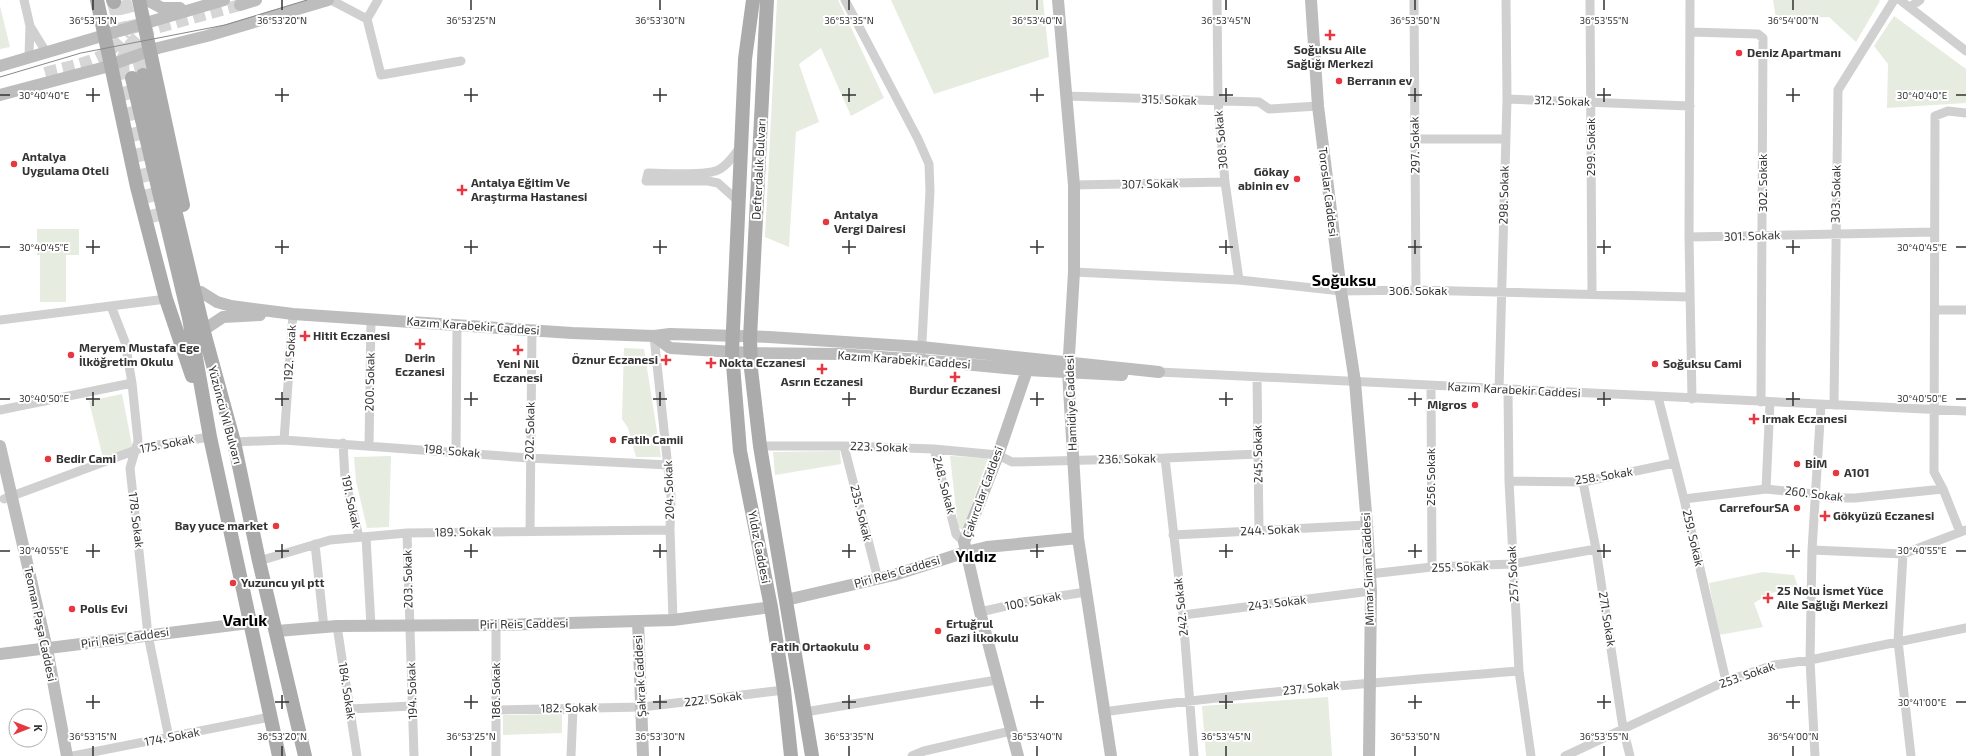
<svg xmlns="http://www.w3.org/2000/svg" width="1966" height="756" viewBox="0 0 1966 756" font-family="'Exo 2',sans-serif">
<style>
.green{fill:#e6ecdf}
.lines{fill:none;stroke-linecap:round;stroke-linejoin:round}
.secondary-tunnel{stroke:#d6d6d6;stroke-width:12;stroke-dasharray:12 6;stroke-linecap:butt}
.primary-tunnel{stroke:#d6d6d6;stroke-width:14;stroke-dasharray:14 7;stroke-linecap:butt}
.street{stroke:#d0d0d0;stroke-width:9}
.secondary{stroke:#bdbdbd;stroke-width:12}
.primary{stroke:#ababab;stroke-width:14}
.tram{stroke:#888;stroke-width:1}
.ticks{fill:none;stroke:#333;stroke-width:1.5}
.poi-dot{fill:#e73842;stroke:#fff;stroke-width:1.5}
.labels{text-anchor:middle;stroke-width:4;stroke-linejoin:round;paint-order:stroke}
.poi-label{font-size:12px;font-weight:bold;fill:#333;stroke:#fff;text-anchor:start}
.street-label{font-size:12px;fill:#333;stroke:#fff}
.district-label{font-size:16px;font-weight:bold;fill:#000;stroke:#fff}
.ticks-label{font-size:10px;text-anchor:middle;fill:#333;stroke:#fff;stroke-width:4;stroke-linejoin:round;paint-order:stroke}
</style>
<rect width="100%" height="100%" fill="#fff"/>
<!-- green -->
<path class="green" d="M777 0H838L884 98 851 116 821 48 799 64 819 122 796 132 789 247 765 237Z
M891 0H1043L1049 57 934 94Z
M1773 0H1879L1880 1 1856 42 1829 17 1776 19Z
M0 6 10 47 0 49Z
M1894 16 1966 69V103L1887 108 1888 64 1874 46Z
M37 229H79V255H66V302H40V255H37Z
M624 348 644 349 661 457H636L628 428 622 419Z
M122 394 133 450 103 458 89 401Z
M840 451 841 464 775 475 773 452Z
M391 456 389 527 367 528 356 481 354 457Z
M950 456 988 458 963 530 958 527Z
M1763 572 1794 575 1798 587 1771 593 1754 603 1763 627 1719 635 1709 583Z
M1328 697 1332 756H1206L1202 706Z
M562 714V733L503 735V715Z"/>
<g class="lines">
<!-- secondary-tunnel -->
<path class="secondary-tunnel" d="M129 46 138 36 152 29 240 5
M45 73C77 64 105 63 126 34"/>
<!-- primary-tunnel -->
<path class="primary-tunnel" d="M124 0 143 75
M114 2 127 56
M129 46 122 62 123 78 156 222"/>
<!-- street -->
<path class="street" d="M24 0 30 26 29 56
M331 0 367 19 381 75 461 61
M845 0 918 139 929 164 930 191 921 360
M1217 0 1218 101 1225 182 1239 280
M1414 0 1416 290
M1590 0 1592 294
M1690 0 1689 237 1692 399
M1900 0 1966 51
M1910 7 1920 0
M367 19 378 0
M30 26 46 52
M1690 32 1758 34 1763 38 1761 402
M1066 96 1259 102 1269 109 1318 106
M1507 99 1690 106
M1415 139H1506
M1074 185 1225 182
M738 201 718 183 708 181H646L648 173C663 173 708 177 720 169 729 164 735 154 741 146
M1689 237 1934 232
M1074 272 1239 280 1341 291 1416 290 1690 297
M111 306 125 342 132 383 138 441 130 468 148 635 169 738
M1935 310H1966
M0 320 166 299
M654 336 671 496 670 530 673 620
M1159 372 1966 411
M1257 377 1259 530
M1431 386 1432 567
M1499 390 1507 99 1506 0
M1508 390 1509 481 1519 671 1531 756
M1658 397 1684 499 1726 681
M1834 405 1838 90 1894 0
M0 410 132 383
M284 440 293 314
M234 442 284 440 529 458 669 465
M343 443 345 479 359 537
M369 445 371 319
M760 446H844L934 449 998 455 1012 462 1165 458 1258 454
M844 446 878 579
M934 449 956 534 964 542
M456 451 457 326
M1165 458 1183 615 1194 756
M1509 481 1583 482 1674 463
M1583 482 1596 549 1623 728 1630 756
M1766 489 1770 402
M4 499 144 447 210 437
M1684 499 1766 489 1815 494 1831 498H1855L1943 489
M530 531 532 330
M1960 532 1943 489 1934 472 1935 116 1948 111 1966 113
M407 533 414 756
M1173 535 1367 525
M366 537 371 626
M315 544 324 628
M1812 550 1903 554 1966 530
M1903 554 1898 641 1911 756
M259 561 330 540 407 533 670 530
M1370 574 1432 567 1512 564 1596 549
M980 612 1028 601 1086 592
M1183 615 1371 591
M337 626 357 756
M350 709 412 706
M497 710 642 707 784 690
M805 712 997 680
M1103 712C1241 693 1380 682 1519 671
M73 756 270 717
M496 756V625
M571 756 573 708
M912 756 924 751 1011 731
M1565 756 1726 681 1774 665 1810 660 1966 628
M1815 756 1810 660 1812 550 1821 405"/>
<!-- secondary -->
<path class="secondary" d="M147 0 162 8H180
M1058 0 1074 185V272L1068 372 1078 538 1111 756
M1311 0 1318 106 1341 291 1355 382 1367 525 1371 591 1369 756
M240 5 256 0
M0 66 224 0
M0 95 102 68 158 48 207 36 328 0
M201 292 217 302 231 306 293 314 572 333 654 336 670 334 769 337 921 347 1159 372
M208 327 223 317 260 315
M654 336 670 348 750 353 840 354 921 360 1027 370 1122 375
M0 446 47 649 67 756
M786 600 894 575 966 552 987 547 1078 538
M638 621 643 756
M277 631 337 626 496 625 673 620 771 607
M0 654 249 623
M1018 756 980 612 964 542 998 455 1027 370"/>
<!-- primary -->
<path class="primary" d="M97 0 137 187 166 299 192 376
M113 0 114 2
M139 0 183 205
M753 0 745 59 732 352 740 451 771 607 784 690 791 756
M767 0 750 338 751 369 760 446 812 756
M143 75 205 336 234 442 259 561 305 756
M132 78 189 318 210 437 279 756"/>
<!-- tram -->
<path class="tram" d="M0 77 81 53 225 25 307 0"/>
</g>
<!-- ticks -->
<path class="ticks" d="M93 0V10M282 0V10M471 0V10M660 0V10M849 0V10M1037 0V10M1226 0V10M1415 0V10M1604 0V10M1793 0V10M93 88V102M282 88V102M471 88V102M660 88V102M849 88V102M1037 88V102M1226 88V102M1415 88V102M1604 88V102M1793 88V102M0 95H10M86 95H100M275 95H289M464 95H478M653 95H667M842 95H856M1030 95H1044M1219 95H1233M1408 95H1422M1597 95H1611M1786 95H1800M1956 95H1966M93 240V254M282 240V254M471 240V254M660 240V254M849 240V254M1037 240V254M1226 240V254M1415 240V254M1604 240V254M1793 240V254M0 247H10M86 247H100M275 247H289M464 247H478M653 247H667M842 247H856M1030 247H1044M1219 247H1233M1408 247H1422M1597 247H1611M1786 247H1800M1956 247H1966M93 392V406M282 392V406M471 392V406M660 392V406M849 392V406M1037 392V406M1226 392V406M1415 392V406M1604 392V406M1793 392V406M0 399H10M86 399H100M275 399H289M464 399H478M653 399H667M842 399H856M1030 399H1044M1219 399H1233M1408 399H1422M1597 399H1611M1786 399H1800M1956 399H1966M93 544V558M282 544V558M471 544V558M660 544V558M849 544V558M1037 544V558M1226 544V558M1415 544V558M1604 544V558M1793 544V558M0 551H10M86 551H100M275 551H289M464 551H478M653 551H667M842 551H856M1030 551H1044M1219 551H1233M1408 551H1422M1597 551H1611M1786 551H1800M1956 551H1966M93 695V709M282 695V709M471 695V709M660 695V709M849 695V709M1037 695V709M1226 695V709M1415 695V709M1604 695V709M1793 695V709M86 702H100M275 702H289M464 702H478M653 702H667M842 702H856M1030 702H1044M1219 702H1233M1408 702H1422M1597 702H1611M1786 702H1800M1956 702H1966M93 746V756M282 746V756M471 746V756M660 746V756M849 746V756M1037 746V756M1226 746V756M1415 746V756M1604 746V756M1793 746V756"/>
<!-- markers -->
<g class="poi-dot">
<path d="M1328 29h4v4h4v4h-4v4h-4v-4h-4v-4h4z"/>
<circle cx="1739" cy="53" r="4"/>
<circle cx="1339" cy="81" r="4"/>
<circle cx="14" cy="164" r="4"/>
<circle cx="1297" cy="179" r="4"/>
<path d="M460 184h4v4h4v4h-4v4h-4v-4h-4v-4h4z"/>
<circle cx="826" cy="222" r="4"/>
<path d="M303 330h4v4h4v4h-4v4h-4v-4h-4v-4h4z"/>
<path d="M418 338h4v4h4v4h-4v4h-4v-4h-4v-4h4z"/>
<path d="M516 344h4v4h4v4h-4v4h-4v-4h-4v-4h4z"/>
<circle cx="71" cy="355" r="4"/>
<path d="M664 354h4v4h4v4h-4v4h-4v-4h-4v-4h4z"/>
<path d="M709 357h4v4h4v4h-4v4h-4v-4h-4v-4h4z"/>
<circle cx="1655" cy="364" r="4"/>
<path d="M820 363h4v4h4v4h-4v4h-4v-4h-4v-4h4z"/>
<path d="M953 371h4v4h4v4h-4v4h-4v-4h-4v-4h4z"/>
<circle cx="1475" cy="405" r="4"/>
<path d="M1752 413h4v4h4v4h-4v4h-4v-4h-4v-4h4z"/>
<circle cx="613" cy="440" r="4"/>
<circle cx="48" cy="459" r="4"/>
<circle cx="1797" cy="464" r="4"/>
<circle cx="1836" cy="473" r="4"/>
<circle cx="1797" cy="508" r="4"/>
<path d="M1823 510h4v4h4v4h-4v4h-4v-4h-4v-4h4z"/>
<circle cx="276" cy="526" r="4"/>
<circle cx="233" cy="583" r="4"/>
<path d="M1766 592h4v4h4v4h-4v4h-4v-4h-4v-4h4z"/>
<circle cx="72" cy="609" r="4"/>
<circle cx="938" cy="631" r="4"/>
<circle cx="867" cy="647" r="4"/>
</g>
<g class="labels">
<!-- poi labels -->
<g class="poi-label">
<text x="1330" y="54" text-anchor="middle">Soğuksu Aile<tspan x="1330" dy="14">Sağlığı Merkezi</tspan></text>
<text x="1747" y="57">Deniz Apartmanı</text>
<text x="1347" y="85">Berranın ev</text>
<text x="22" y="161">Antalya<tspan x="22" dy="14">Uygulama Oteli</tspan></text>
<text x="1289" y="176" text-anchor="end">Gökay<tspan x="1289" dy="14">abinin ev</tspan></text>
<text x="471" y="187">Antalya Eğitim Ve<tspan x="471" dy="14">Araştırma Hastanesi</tspan></text>
<text x="834" y="219">Antalya<tspan x="834" dy="14">Vergi Dairesi</tspan></text>
<text x="313" y="340">Hitit Eczanesi</text>
<text x="79" y="352">Meryem Mustafa Ege<tspan x="79" dy="14">İlköğretim Okulu</tspan></text>
<text x="420" y="362" text-anchor="middle">Derin<tspan x="420" dy="14">Eczanesi</tspan></text>
<text x="658" y="364" text-anchor="end">Öznur Eczanesi</text>
<text x="719" y="367">Nokta Eczanesi</text>
<text x="518" y="368" text-anchor="middle">Yeni Nil<tspan x="518" dy="14">Eczanesi</tspan></text>
<text x="1663" y="368">Soğuksu Cami</text>
<text x="822" y="386" text-anchor="middle">Asrın Eczanesi</text>
<text x="955" y="394" text-anchor="middle">Burdur Eczanesi</text>
<text x="1467" y="409" text-anchor="end">Migros</text>
<text x="1762" y="423">Irmak Eczanesi</text>
<text x="621" y="444">Fatih Camii</text>
<text x="56" y="463">Bedir Cami</text>
<text x="1805" y="468">BİM</text>
<text x="1844" y="477">A101</text>
<text x="1789" y="512" text-anchor="end">CarrefourSA</text>
<text x="1833" y="520">Gökyüzü Eczanesi</text>
<text x="268" y="530" text-anchor="end">Bay yuce market</text>
<text x="241" y="587">Yuzuncu yıl ptt</text>
<text x="1777" y="595">25 Nolu İsmet Yüce<tspan x="1777" dy="14">Aile Sağlığı Merkezi</tspan></text>
<text x="80" y="613">Polis Evi</text>
<text x="946" y="628">Ertuğrul<tspan x="946" dy="14">Gazi İlkokulu</tspan></text>
<text x="859" y="651" text-anchor="end">Fatih Ortaokulu</text>
</g>
<!-- street labels -->
<g class="street-label">
<text transform="translate(1169 100) rotate(2)" y="4">315. Sokak</text>
<text transform="translate(1562 101) rotate(2)" y="4">312. Sokak</text>
<text transform="translate(1221 140) rotate(-95)" y="4">308. Sokak</text>
<text transform="translate(1415 145) rotate(-91)" y="4">297. Sokak</text>
<text transform="translate(1591 147) rotate(-90)" y="4">299. Sokak</text>
<text transform="translate(759 169) rotate(-87)" y="4">Defterdalık Bulvarı</text>
<text transform="translate(1763 183) rotate(-90)" y="4">302. Sokak</text>
<text transform="translate(1150 184) rotate(-1)" y="4">307. Sokak</text>
<text transform="translate(1328 192) rotate(83)" y="4">Toroslar Caddesi</text>
<text transform="translate(1836 194) rotate(-89)" y="4">303. Sokak</text>
<text transform="translate(1504 195) rotate(-89)" y="4">298. Sokak</text>
<text transform="translate(1752 236) rotate(-2)" y="4">301. Sokak</text>
<text x="1418" y="295">306. Sokak</text>
<text transform="translate(473 326) rotate(4)" y="4">Kazım Karabekir Caddesi</text>
<text transform="translate(290 353) rotate(-86)" y="4">192. Sokak</text>
<text transform="translate(904 360) rotate(4)" y="4">Kazım Karabekir Caddesi</text>
<text transform="translate(370 382) rotate(-89)" y="4">200. Sokak</text>
<text transform="translate(1514 390) rotate(3)" y="4">Kazım Karabekir Caddesi</text>
<text transform="translate(1071 403) rotate(-92)" y="4">Hamidiye Caddesi</text>
<text transform="translate(225 415) rotate(75)" y="4">Yüzüncü Yıl Bulvarı</text>
<text transform="translate(530 431) rotate(-89)" y="4">202. Sokak</text>
<text transform="translate(167 444) rotate(-11)" y="4">175. Sokak</text>
<text transform="translate(879 447) rotate(2)" y="4">223. Sokak</text>
<text transform="translate(452 451) rotate(5)" y="4">198. Sokak</text>
<text transform="translate(1258 454) rotate(-91)" y="4">245. Sokak</text>
<text transform="translate(1127 459) rotate(-1)" y="4">236. Sokak</text>
<text transform="translate(1604 476) rotate(-9)" y="4">258. Sokak</text>
<text transform="translate(1431 477) rotate(-90)" y="4">256. Sokak</text>
<text transform="translate(944 485) rotate(75)" y="4">248. Sokak</text>
<text transform="translate(669 490) rotate(-92)" y="4">204. Sokak</text>
<text transform="translate(983 492) rotate(-70)" y="4">Çakırcılar Caddesi</text>
<text transform="translate(1814 494) rotate(7)" y="4">260. Sokak</text>
<text transform="translate(351 502) rotate(78)" y="4">191. Sokak</text>
<text transform="translate(861 513) rotate(76)" y="4">235. Sokak</text>
<text transform="translate(136 520) rotate(83)" y="4">178. Sokak</text>
<text transform="translate(1270 530) rotate(-3)" y="4">244. Sokak</text>
<text transform="translate(463 532) rotate(-1)" y="4">189. Sokak</text>
<text transform="translate(1693 538) rotate(77)" y="4">259. Sokak</text>
<text transform="translate(759 547) rotate(79)" y="4">Yıldız Caddesi</text>
<text transform="translate(1460 567) rotate(-2)" y="4">255. Sokak</text>
<text transform="translate(1368 569) rotate(-92)" y="4">Mimar Sinan Caddesi</text>
<text transform="translate(897 572) rotate(-16)" y="4">Piri Reis Caddesi</text>
<text transform="translate(1513 574) rotate(-93)" y="4">257. Sokak</text>
<text transform="translate(408 579) rotate(-91)" y="4">203. Sokak</text>
<text transform="translate(1033 601) rotate(-11)" y="4">100. Sokak</text>
<text transform="translate(1277 603) rotate(-7)" y="4">243. Sokak</text>
<text transform="translate(1181 607) rotate(-96)" y="4">242. Sokak</text>
<text transform="translate(1607 619) rotate(81)" y="4">271. Sokak</text>
<text transform="translate(40 624) rotate(78)" y="4">Teoman Paşa Caddesi</text>
<text transform="translate(524 624) rotate(-1)" y="4">Piri Reis Caddesi</text>
<text transform="translate(125 638) rotate(-8)" y="4">Piri Reis Caddesi</text>
<text transform="translate(1747 675) rotate(-19)" y="4">253. Sokak</text>
<text transform="translate(640 676) rotate(-93)" y="4">Şakrak Caddesi</text>
<text transform="translate(1311 688) rotate(-6)" y="4">237. Sokak</text>
<text transform="translate(347 691) rotate(81)" y="4">184. Sokak</text>
<text transform="translate(412 691) rotate(-92)" y="4">194. Sokak</text>
<text transform="translate(496 691) rotate(-90)" y="4">186. Sokak</text>
<text transform="translate(713 699) rotate(-7)" y="4">222. Sokak</text>
<text transform="translate(569 708) rotate(-1)" y="4">182. Sokak</text>
<text transform="translate(172 737) rotate(-11)" y="4">174. Sokak</text>
</g>
<!-- district labels -->
<g class="district-label">
<text x="1344" y="286">Soğuksu</text>
<text x="976" y="562">Yıldız</text>
<text x="245" y="626">Varlık</text>
</g>
</g>
<g class="ticks-label">
<text x="93" y="24">36°53'15"N</text>
<text x="282" y="24">36°53'20"N</text>
<text x="471" y="24">36°53'25"N</text>
<text x="660" y="24">36°53'30"N</text>
<text x="849" y="24">36°53'35"N</text>
<text x="1037" y="24">36°53'40"N</text>
<text x="1226" y="24">36°53'45"N</text>
<text x="1415" y="24">36°53'50"N</text>
<text x="1604" y="24">36°53'55"N</text>
<text x="1793" y="24">36°54'00"N</text>
<text x="1922" y="99">30°40'40"E</text>
<text x="44" y="99">30°40'40"E</text>
<text x="1922" y="251">30°40'45"E</text>
<text x="44" y="251">30°40'45"E</text>
<text x="1922" y="402">30°40'50"E</text>
<text x="44" y="402">30°40'50"E</text>
<text x="1922" y="554">30°40'55"E</text>
<text x="44" y="554">30°40'55"E</text>
<text x="1922" y="706">30°41'00"E</text>
<text x="93" y="740">36°53'15"N</text>
<text x="282" y="740">36°53'20"N</text>
<text x="471" y="740">36°53'25"N</text>
<text x="660" y="740">36°53'30"N</text>
<text x="849" y="740">36°53'35"N</text>
<text x="1037" y="740">36°53'40"N</text>
<text x="1226" y="740">36°53'45"N</text>
<text x="1415" y="740">36°53'50"N</text>
<text x="1604" y="740">36°53'55"N</text>
<text x="1793" y="740">36°54'00"N</text>
</g>
<!-- north arrow -->
<g transform="translate(28 728) rotate(90)"><circle r="19" fill="#ffffff" stroke="#adadad"/>
<path d="M0-3L7 15L0 10L-7 15Z" fill="#e73842"/>
<text y="-6" font-size="11" font-weight="bold" text-anchor="middle" fill="#333333">K</text>
</g>
</svg>
